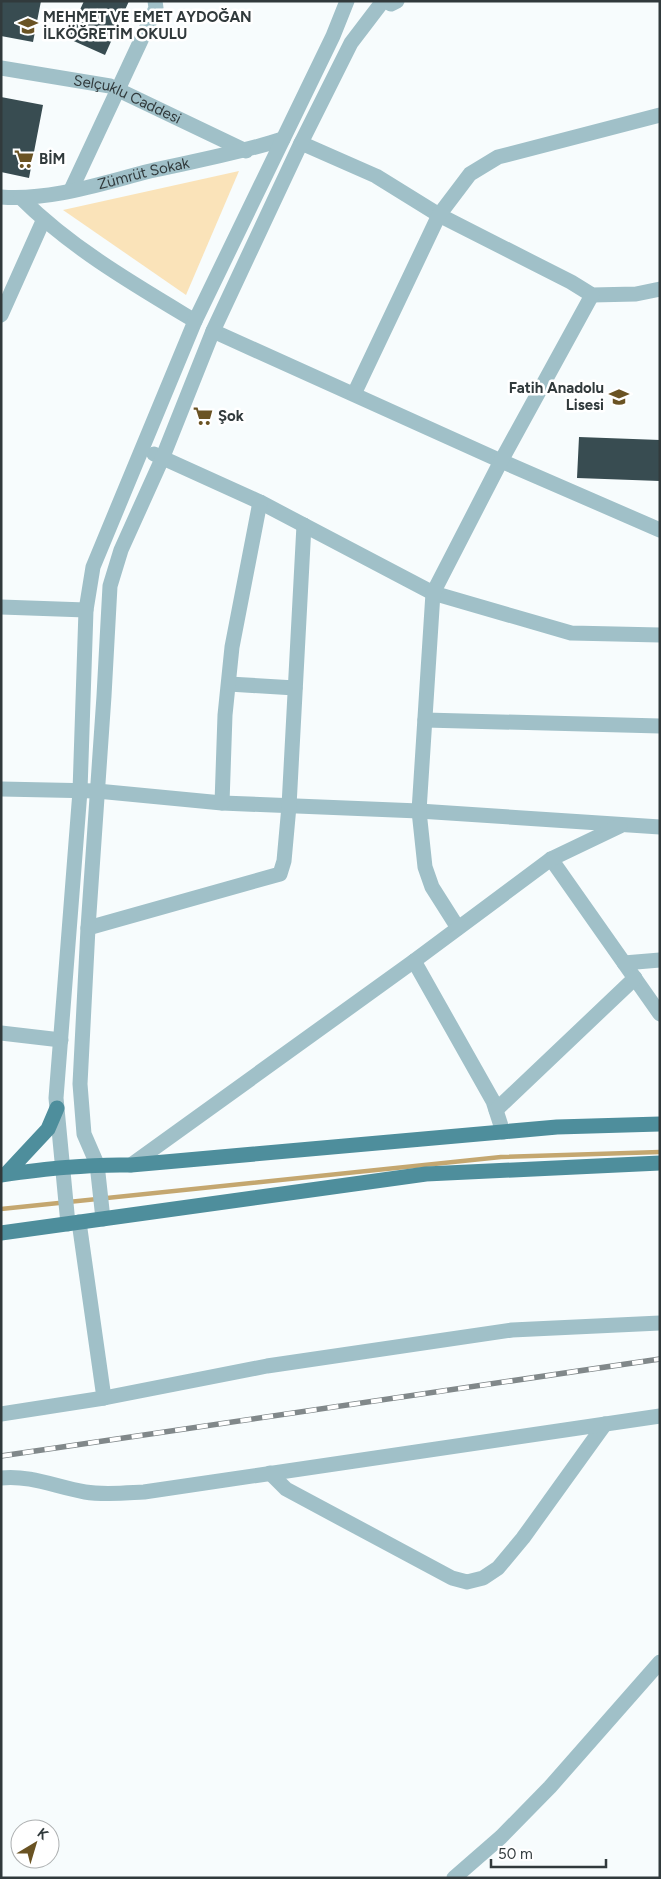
<svg xmlns="http://www.w3.org/2000/svg" width="661" height="1879" viewBox="0 0 661 1879" font-family="Figtree,sans-serif">
<style>
.green{fill:#fae3b9}
.lines{fill:none;stroke-linecap:round;stroke-linejoin:round}
.stream{stroke:#c4a770;stroke-width:4.5}
.building{fill:#384c51}
.minor{stroke:#a0c0c8;stroke-width:15}
.major{stroke:#4e8e9c;stroke-width:15}
.rail-casing{stroke:#81888a;stroke-width:5.5}
.rail{stroke:#fff;stroke-width:4;stroke-dasharray:11;stroke-linecap:butt}
.labels{text-anchor:middle;stroke-width:5;stroke-linejoin:round;paint-order:stroke}
.poi-label{font-size:15px;font-weight:bold;fill:#313a3c;stroke:#fff;text-anchor:start}
.street-label{font-size:15px;fill:#313a3c;stroke:#fff}
</style>
<rect width="100%" height="100%" fill="#f7fcfd"/>
<!-- green -->
<path class="green" d="M239 171 186 295 63 210Z"/>
<g class="lines">
<!-- stream -->
<path class="stream" d="M1 1209 501 1157 660 1152"/>
</g>
<!-- building -->
<path class="building" d="M1 1H41L33 42 1 36Z
M84 1H129L105 55 67 38Z
M1 97 43 105 29 178 1 172Z
M579 437 660 440V481L577 478Z"/>
<g class="lines">
<!-- minor -->
<g class="minor">
<path d="M386 1 391 4 397 1"/>
<path id="s1" d="M1 68 110 86 246 151"/>
<path d="M301 143 376 176 439 215 571 282 592 295 636 294 660 289"/>
<path d="M71 190 156 8 155 1"/>
<path id="s2" d="M1 197C51 201 102 183 150 171 195 161 240 153 283 139"/>
<path d="M21 198C71 248 135 285 195 321"/>
<path d="M1 315 43 221"/>
<path d="M213 331 501 461 660 530"/>
<path d="M354 394 439 215 470 174 498 157 660 115"/>
<path d="M154 454 260 502 433 593 571 633 660 635"/>
<path d="M1 607 86 610"/>
<path d="M229 684 295 688"/>
<path d="M425 720 660 726"/>
<path d="M1 789 97 791 222 803 419 811 660 827"/>
<path d="M222 803 225 715 232 647 260 502"/>
<path d="M551 859 660 1014"/>
<path d="M88 928 280 874 284 861 289 806 304 525"/>
<path d="M458 928 432 887 425 867 419 811 433 593 501 461 592 295"/>
<path d="M414 961 493 1101 503 1132"/>
<path d="M624 963 660 960"/>
<path d="M1 1033 61 1040"/>
<path d="M496 1110 635 978"/>
<path d="M131 1165 414 961 551 859 620 826"/>
<path d="M103 1219 97 1164 84 1134 80 1084 88 928 104 696 110 586 121 550 162 459 213 331 301 143 351 43 383 1"/>
<path d="M68 1224 56 1098 80 791 86 610 93 567 195 321 333 36 347 1"/>
<path d="M104 1398 267 1366 512 1330 660 1323"/>
<path d="M1 1414 104 1398 79 1222"/>
<path d="M270 1473 286 1489 452 1578 467 1582 483 1578 498 1568 523 1538 605 1424"/>
<path d="M1 1478C31 1475 56 1487 85 1492 104 1495 124 1493 144 1492L660 1416"/>
<path d="M454 1878 501 1837 550 1787 660 1662"/>
</g>
<!-- major -->
<path class="major" d="M6 1174 48 1129 57 1108
M1 1175C45 1169 87 1164 131 1165L557 1127 660 1124
M1 1233 426 1174 660 1163"/>
<defs>
<path id="rail" d="M1 1456 660 1359"/>
</defs>
<!-- rail casing -->
<use href="#rail" class="rail-casing"/>
<!-- rail -->
<use href="#rail" class="rail"/>
</g>
<!-- icons -->
<defs>
<symbol id="school-bare" viewBox="-9 -9 18 18"><path d="M0-5L7-2L0 1L-7-2ZM-4 1L0 2.5L4 1V4Q0 6-4 4Z" fill="#6a5323" stroke="#fff" stroke-width="2.5" paint-order="stroke"/></symbol>
<symbol id="supermarket-bare" viewBox="-9 -9 18 18"><path d="M-6-5.5h2.5l.6 2H6L4.5 2H-2.5L-4.4-4H-6ZM-1.5 3.2a1.3 1.3 0 1 0 .1 0ZM3 3.2a1.3 1.3 0 1 0 .1 0Z" fill="#6a5323" stroke="#fff" stroke-width="2.5" paint-order="stroke"/></symbol>
</defs>
<g fill-rule="evenodd">
<use href="#school-bare" x="14" y="12" width="28" height="28"/>
<use href="#supermarket-bare" x="10" y="145" width="28" height="28"/>
<use href="#school-bare" x="605" y="383" width="28" height="28"/>
<use href="#supermarket-bare" x="189" y="402" width="28" height="28"/>
</g>
<g class="labels">
<!-- poi labels -->
<g class="poi-label">
<text x="43" y="22">MEHMET VE EMET AYDOĞAN<tspan x="43" dy="17">İLKÖĞRETİM OKULU</tspan></text>
<text x="39" y="164">BİM</text>
<text x="604" y="393" text-anchor="end">Fatih Anadolu<tspan x="604" dy="17">Lisesi</tspan></text>
<text x="218" y="421">Şok</text>
</g>
<!-- street labels -->
<g class="street-label">
<text dy="5" stroke="none"><textPath href="#s1" startOffset="131">Selçuklu Caddesi</textPath></text>
<text dy="5" stroke="none"><textPath href="#s2" startOffset="145">Zümrüt Sokak</textPath></text>
</g>
</g>
<!-- border -->
<rect width="661" height="1879" fill="none" stroke="#313a3c" stroke-width="5"/>
<!-- north arrow -->
<g transform="translate(35 1844) rotate(38)"><circle r="24" fill="#ffffff" stroke="#adb0b1"/>
<path d="M0-4L9 19L0 12L-9 19Z" fill="#6a5323"/>
<text y="-8" font-size="14" font-weight="bold" text-anchor="middle" fill="#313a3c">K</text>
</g>
<!-- scale -->
<path d="M491 1859v8h115v-8" fill="none" stroke="#313a3c" stroke-width="2.5"/>
<text x="498" y="1859" font-size="15" fill="#313a3c" stroke="#ffffff" stroke-width="4" paint-order="stroke">50 m</text>
</svg>
